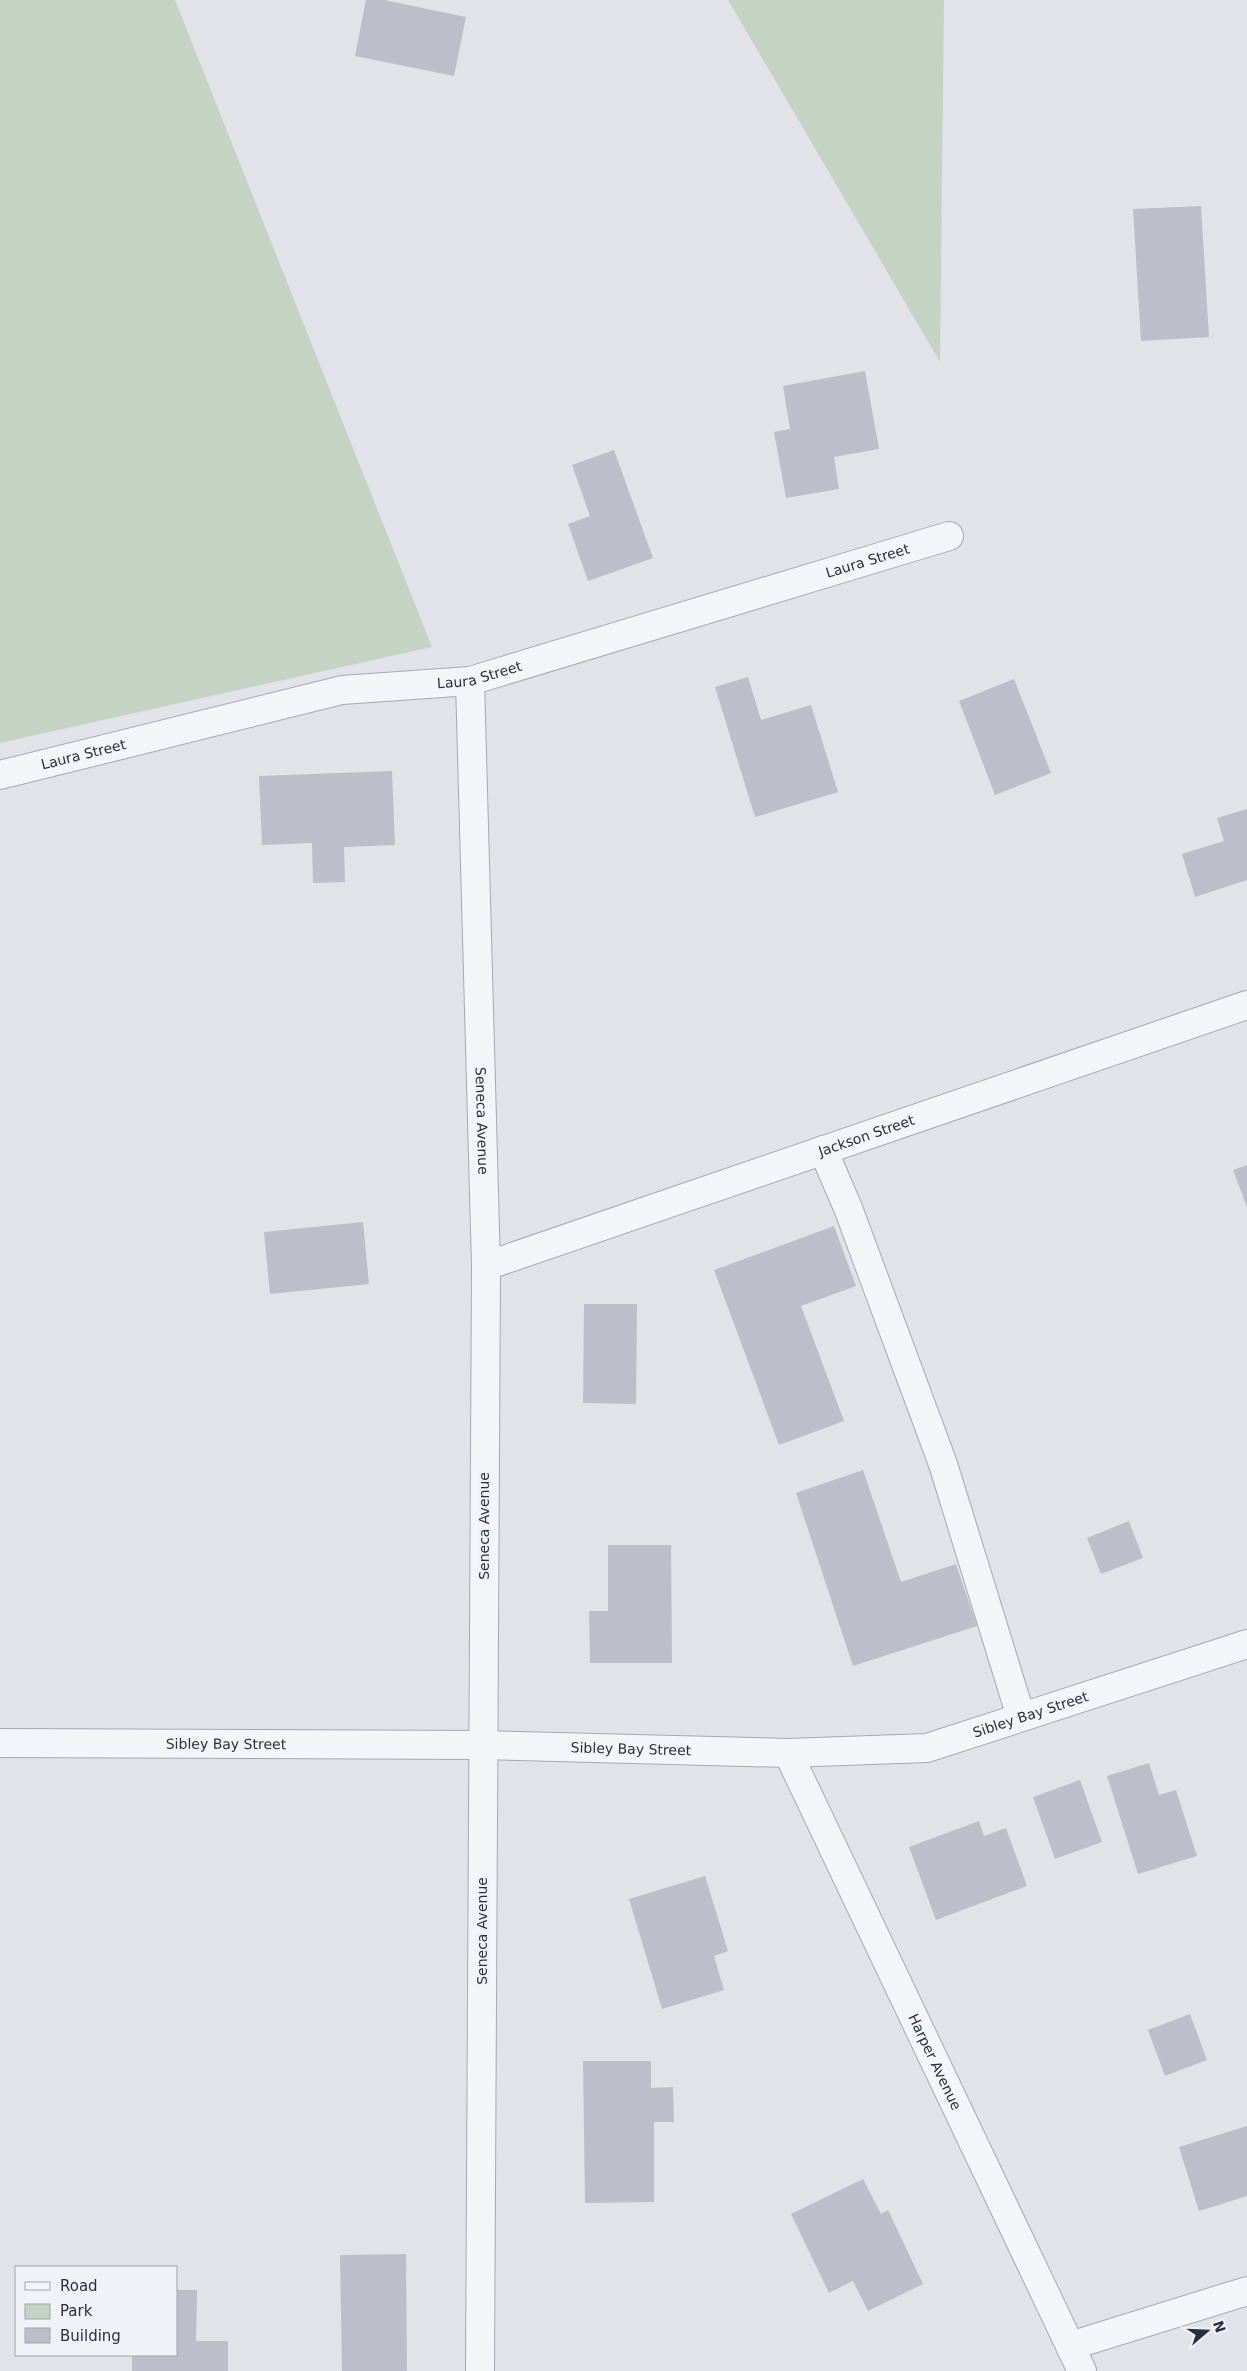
<svg xmlns="http://www.w3.org/2000/svg" width="1247" height="2371" viewBox="0 0 1247 2371" font-family="'DejaVu Sans',sans-serif">
<style>
.green{fill:#c4d3c3}
.building{fill:#bcbec9}
.lines{fill:none;stroke-linecap:round;stroke-linejoin:round}
.minor-casing{stroke:#a6a9b3;stroke-width:30}
.minor{stroke:#f4f5f8;stroke-width:28}
.labels{text-anchor:middle;stroke-width:4.5;stroke-linejoin:round;paint-order:stroke}
.street-label{font-size:14px;fill:#2a2e41;stroke:#f1f2f7}
</style>
<rect width="100%" height="100%" fill="#e1e3e9"/>
<!-- green -->
<path class="green" d="M0 0H175L432 647 0 743Z
M728 0H944L940 362Z"/>
<!-- building -->
<path class="building" d="M366 0H384L466 17 454 76 355 56Z
M1201 206 1209 337 1141 341 1133 209Z
M865 371 879 449 834 457 839 489 786 498 774 432 790 429 783 386Z
M614 450 653 558 588 581 568 524 590 516 572 465Z
M748 677 761 720 811 705 838 792 755 817 715 687Z
M1014 679 1051 773 995 795 959 701Z
M392 771 395 845 344 847 345 882 313 883 312 843 262 845 259 776Z
M1247 809V880L1195 897 1182 854 1224 841 1217 818Z
M1247 1165V1207L1233 1170Z
M363 1222 369 1284 270 1294 264 1232Z
M834 1226 856 1286 801 1306 844 1421 779 1445 714 1270Z
M584 1304H637L636 1404 583 1403Z
M863 1470 901 1582 956 1564 977 1626 853 1666 796 1493Z
M1129 1521 1143 1558 1101 1574 1087 1538Z
M608 1545H671L672 1663H590L589 1611H608Z
M1149 1763 1159 1795 1176 1790 1197 1856 1138 1874 1107 1776Z
M1080 1780 1102 1842 1055 1859 1033 1797Z
M979 1821 984 1836 1006 1828 1027 1886 936 1920 909 1847Z
M705 1876 728 1951 714 1956 724 1990 662 2009 629 1899Z
M1190 2014 1207 2060 1165 2076 1148 2030Z
M583 2061H651V2088L673 2087 674 2122H654V2202L585 2203Z
M1247 2126V2196L1199 2211 1179 2147Z
M863 2179 881 2214 888 2210 923 2284 868 2311 853 2281 829 2293 791 2214Z
M406 2254 407 2371H342L340 2255Z
M176 2290H197L196 2341H228V2371H132V2355H176Z"/>
<g class="lines">
<defs>
<g id="minor">
<path id="s1" d="M470 681 486 1266 480 2371"/>
<path id="s2" d="M0 775 342 690 470 681 949 536"/>
<path d="M823 1150 848 1208 943 1464 1021 1717"/>
<path id="s3" d="M486 1266 1247 1005"/>
<path id="s4" d="M0 1743 483 1745 788 1753 927 1748 1247 1644"/>
<path id="s5" d="M788 1753 1082 2371"/>
<path d="M1070 2346 1247 2291"/>
</g>
</defs>
<!-- minor casing -->
<use href="#minor" class="minor-casing"/>
<!-- minor -->
<use href="#minor" class="minor"/>
</g>
<g class="labels">
<!-- street labels -->
<g class="street-label">
<text dy="5" stroke="none"><textPath href="#s2" startOffset="896">Laura Street</textPath></text>
<text dy="5" stroke="none"><textPath href="#s2" startOffset="491">Laura Street</textPath></text>
<text dy="5" stroke="none"><textPath href="#s2" startOffset="86">Laura Street</textPath></text>
<text dy="5" stroke="none"><textPath href="#s1" startOffset="440">Seneca Avenue</textPath></text>
<text dy="5" stroke="none"><textPath href="#s3" startOffset="402">Jackson Street</textPath></text>
<text transform="translate(484 1526) rotate(-90)" y="5">Seneca Avenue</text>
<text dy="5" stroke="none"><textPath href="#s4" startOffset="1036">Sibley Bay Street</textPath></text>
<text dy="5" stroke="none"><textPath href="#s4" startOffset="226">Sibley Bay Street</textPath></text>
<text dy="5" stroke="none"><textPath href="#s4" startOffset="631">Sibley Bay Street</textPath></text>
<text transform="translate(482 1931) rotate(-90)" y="5">Seneca Avenue</text>
<text dy="5" stroke="none"><textPath href="#s5" startOffset="342">Harper Avenue</textPath></text>
</g>
</g>
<!-- legend -->
<rect x="15" y="2266" width="162" height="90" fill="#f1f2f7" stroke="#a1a4ae"/>
<rect x="25" y="2282" width="25" height="8" fill="#f4f5f8" stroke="#a1a4ae"/>
<text x="60" y="2291" font-size="15" fill="#2a2e41">Road</text>
<rect x="25" y="2304" width="25" height="15" fill="#c4d3c3" stroke="#a1a4ae"/>
<text x="60" y="2316" font-size="15" fill="#2a2e41">Park</text>
<rect x="25" y="2328" width="25" height="15" fill="#bcbec9" stroke="#a1a4ae"/>
<text x="60" y="2341" font-size="15" fill="#2a2e41">Building</text>
<!-- north arrow -->
<g transform="translate(1207 2331) rotate(71)" stroke="#f1f2f7" stroke-width="4" paint-order="stroke">
<path d="M0-4L9 19L0 12L-9 19Z" fill="#2a2e41"/>
<text y="-8" font-size="14" font-weight="bold" text-anchor="middle" fill="#2a2e41">N</text>
</g>
</svg>
